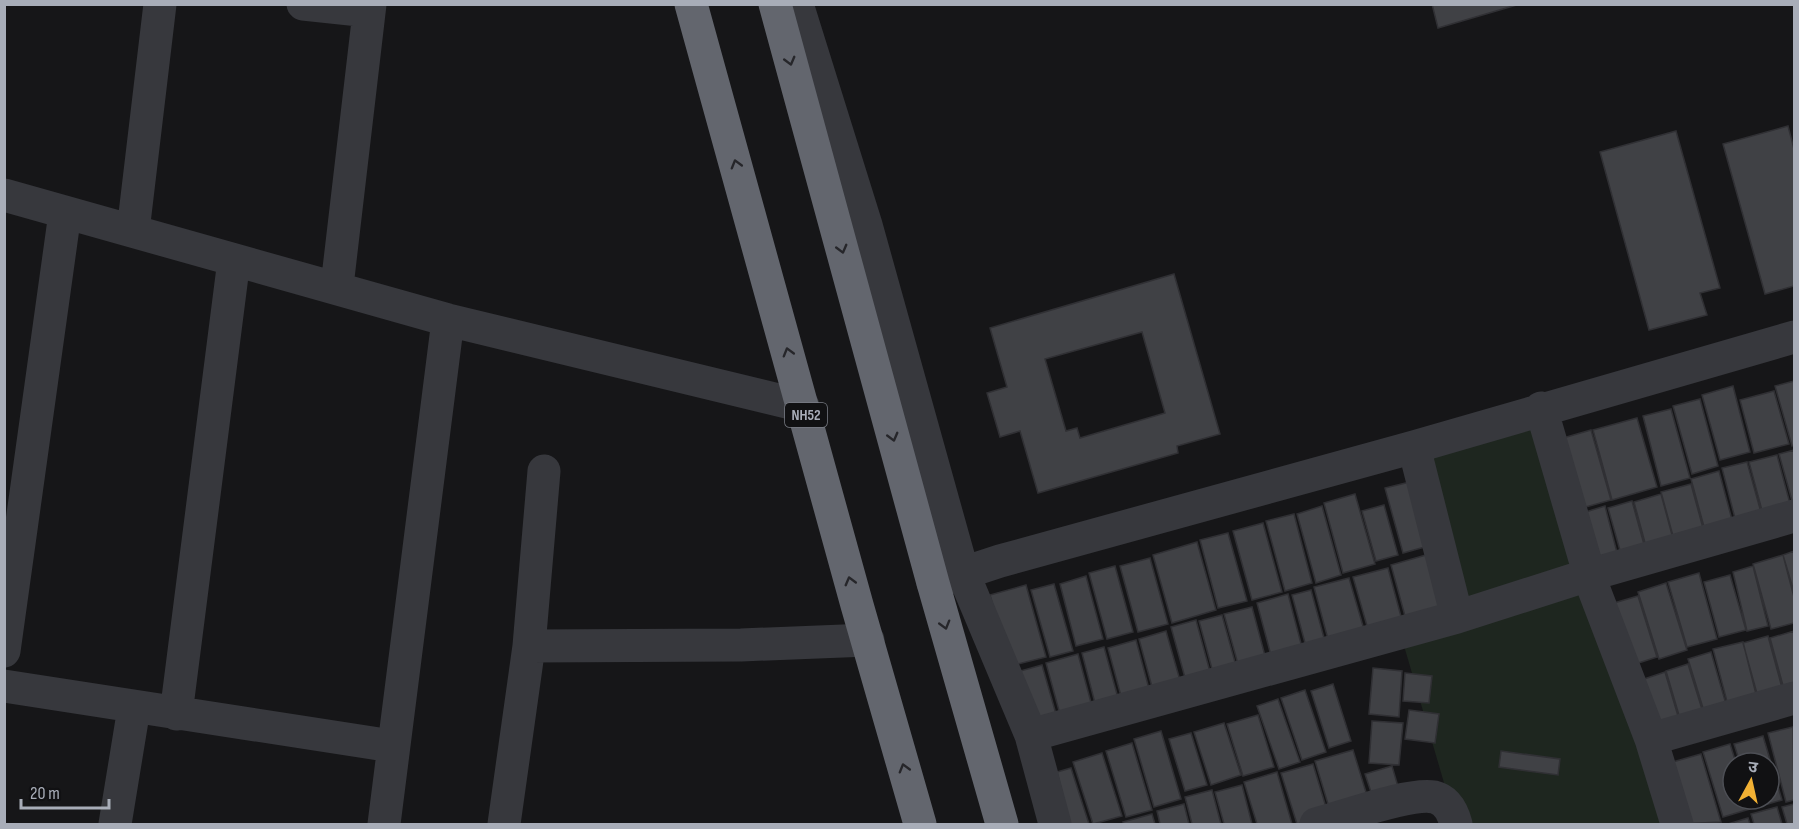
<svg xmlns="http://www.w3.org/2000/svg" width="1799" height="829" viewBox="0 0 1799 829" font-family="'Sofia Sans Condensed','Noto Sans Devanagari',sans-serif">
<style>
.green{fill:#1e261f}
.building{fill:#404145;stroke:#303034;stroke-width:1.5;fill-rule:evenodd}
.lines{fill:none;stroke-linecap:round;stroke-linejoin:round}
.minor{stroke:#37383d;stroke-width:33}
.highway{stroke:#63666e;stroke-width:33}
.oneway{stroke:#26262a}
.labels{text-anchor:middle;stroke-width:6;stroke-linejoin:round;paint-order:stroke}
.shield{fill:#111113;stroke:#7b7e86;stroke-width:1.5}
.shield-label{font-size:15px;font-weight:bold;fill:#a8adb8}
</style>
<rect width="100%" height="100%" fill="#161618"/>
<!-- green -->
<path class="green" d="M1541 408 1674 824H1456L1400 632 1457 617 1414 447Z"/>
<!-- building -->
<path class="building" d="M1432 4H1520L1438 28Z
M1788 126 1794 149V286L1765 294 1723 144Z
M1676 131 1720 288 1700 293 1707 315 1649 330 1600 152Z
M1174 274 1220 434 1177 446 1178 453 1038 493 1020 431 1000 437 987 393 1007 387 990 328ZM1142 332 1165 413 1080 438 1077 428 1066 431 1045 359Z
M1794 381V445L1792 446 1775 386Z
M1733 386 1750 452 1720 460 1702 395Z
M1774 391 1789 444 1754 453 1740 400Z
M1700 399 1718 466 1692 474 1673 406Z
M1671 409 1690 478 1661 486 1643 416Z
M1637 418 1657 487 1612 500 1593 430Z
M1591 430 1611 500 1575 510 1556 440Z
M1794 450V508L1779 454Z
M1777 455 1792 511 1764 518 1749 462Z
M1747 462 1764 523 1738 530 1722 468Z
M1719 471 1735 531 1707 538 1691 479Z
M1414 481 1432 545 1403 553 1385 488Z
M1691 484 1706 539 1676 547 1661 492Z
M1355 494 1375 564 1343 573 1324 503Z
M1661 494 1675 546 1648 554 1634 502Z
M1632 501 1647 555 1623 561 1608 508Z
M1384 505 1398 555 1376 561 1362 511Z
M1322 506 1341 575 1316 583 1297 514Z
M1605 506 1620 564 1591 571 1576 515Z
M1294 514 1312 583 1285 591 1266 521Z
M1263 523 1282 592 1252 600 1233 531Z
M1228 533 1247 601 1218 608 1200 540Z
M1197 542 1216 610 1172 623 1153 555Z
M1794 551V592L1783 555Z
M1433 553 1450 615 1408 627 1391 565Z
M1783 555 1794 597V623L1771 629 1753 564Z
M1150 558 1168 624 1138 632 1120 566Z
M1115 566 1133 632 1107 639 1089 573Z
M1753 566 1768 626 1747 631 1733 572Z
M1388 568 1403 624 1369 633 1353 577Z
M1699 573 1717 639 1687 647 1668 582Z
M1730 575 1746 630 1719 637 1704 582Z
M1086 576 1103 639 1076 646 1060 584Z
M1349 578 1365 633 1329 643 1314 587Z
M1666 583 1687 650 1659 659 1638 592Z
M1054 584 1073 651 1050 657 1031 590Z
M1026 585 1046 657 1010 666 990 595Z
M1311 590 1327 649 1308 654 1292 595Z
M1288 594 1304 655 1273 663 1257 603Z
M1638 596 1657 657 1626 667 1607 605Z
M1252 607 1268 667 1241 675 1224 614Z
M1222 615 1238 673 1215 680 1199 621Z
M1196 620 1212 679 1187 685 1171 627Z
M1166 631 1183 691 1155 698 1139 639Z
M1794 631V690L1785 693 1770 638Z
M1768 636 1784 695 1759 701 1743 643Z
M1136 640 1152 700 1124 707 1108 648Z
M1743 642 1758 702 1729 709 1713 649Z
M1104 647 1120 705 1097 711 1082 653Z
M1711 652 1728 711 1706 718 1688 659Z
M1078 654 1093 710 1061 718 1046 663Z
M1688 664 1706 722 1683 729 1666 671Z
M1042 665 1058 721 1029 729 1013 673Z
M1373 668 1402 671 1399 717 1369 714Z
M1665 672 1681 726 1652 735 1635 682Z
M1405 673 1432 676 1429 703 1403 701Z
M1333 684 1351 741 1329 748 1311 691Z
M1305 690 1326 752 1302 760 1281 698Z
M1278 699 1300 762 1279 769 1257 706Z
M1409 710 1439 714 1435 743 1405 739Z
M1258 715 1274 767 1243 776 1227 724Z
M1372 721 1403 723 1399 765 1369 763Z
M1224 723 1241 775 1211 785 1194 732Z
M1793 727 1794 800 1786 802 1768 733Z
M1161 731 1181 799 1154 807 1134 739Z
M1191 733 1207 785 1185 791 1169 739Z
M1763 736 1782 800 1754 808 1751 799H1769V763H1740L1734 744Z
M1132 743 1152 810 1126 817 1106 751Z
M1730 744 1736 763H1733V799H1747L1750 809 1723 817 1703 752Z
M1353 750 1369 802 1331 814 1315 761Z
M1501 751 1560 759 1558 775 1499 767Z
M1102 753 1122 816 1093 824 1073 762Z
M1701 754 1721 822 1679 824 1662 765Z
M1313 764 1329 817 1297 824 1281 773Z
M1392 766 1399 790 1373 798 1365 774Z
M1071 768 1089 824H1070L1057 772Z
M1277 772 1292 824H1257L1244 782Z
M1242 785 1252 824H1224L1215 792Z
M1212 790 1221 824H1192L1185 797Z
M1184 804 1189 824H1160L1157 811Z
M1794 804V824H1787L1782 807Z
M1777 807 1782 824H1754L1751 814Z
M1152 814 1155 824H1124L1123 822Z
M1748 818 1750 824H1728Z"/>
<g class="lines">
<!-- minor -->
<path class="minor" d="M303 4 369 11
M797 4 866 225 963 573 1031 735 1055 824
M4 195 448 320 803 406
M133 231 160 4
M337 286 370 4
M1541 408 1593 587 1651 739
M1414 447 1457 617
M933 583 1000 561 1414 447 1794 337
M529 646 741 645 868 640
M4 651 65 213
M4 686 392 746
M176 714 234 260
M1031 735 1457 617 1582 577 1794 516
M115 824 134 708
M384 824 448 320
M504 824 529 646 544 471
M1316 824C1343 817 1410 792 1434 797 1447 800 1453 813 1456 824
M1677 824 1651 739 1794 698"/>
<!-- highway -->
<path class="highway" d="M691 4 857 605 920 824
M775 4 933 583 1002 824"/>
</g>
<!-- one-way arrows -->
<defs><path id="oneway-chevron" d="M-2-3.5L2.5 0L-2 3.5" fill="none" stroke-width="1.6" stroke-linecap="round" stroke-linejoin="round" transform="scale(1.5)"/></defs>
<g class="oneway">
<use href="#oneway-chevron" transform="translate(790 61) rotate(75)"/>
<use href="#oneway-chevron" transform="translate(736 164) rotate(-106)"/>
<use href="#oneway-chevron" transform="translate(842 249) rotate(75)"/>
<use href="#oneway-chevron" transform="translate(788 352) rotate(-106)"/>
<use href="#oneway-chevron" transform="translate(893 437) rotate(75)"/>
<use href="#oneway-chevron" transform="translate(850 581) rotate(-105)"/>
<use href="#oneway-chevron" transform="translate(945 625) rotate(74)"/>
<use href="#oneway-chevron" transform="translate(904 768) rotate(-106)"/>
</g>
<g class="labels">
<!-- shield labels -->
<rect class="shield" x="785" y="403" width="42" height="24" rx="4.5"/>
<g class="shield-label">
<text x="806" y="420">NH52</text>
</g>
</g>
<!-- border -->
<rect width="1799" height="829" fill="none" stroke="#a8adb8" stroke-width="12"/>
<!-- north arrow -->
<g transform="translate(1751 781) rotate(8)"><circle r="28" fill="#111113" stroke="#4d4f55" stroke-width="1.5"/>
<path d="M0-4.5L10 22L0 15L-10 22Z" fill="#f2b134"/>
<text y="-9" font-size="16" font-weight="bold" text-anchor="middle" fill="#a8adb8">उ</text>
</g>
<!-- scale -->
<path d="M21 799v9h88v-9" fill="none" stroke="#a8adb8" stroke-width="3"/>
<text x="30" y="799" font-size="18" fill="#a8adb8" stroke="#111113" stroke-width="4.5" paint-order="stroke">20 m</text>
</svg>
